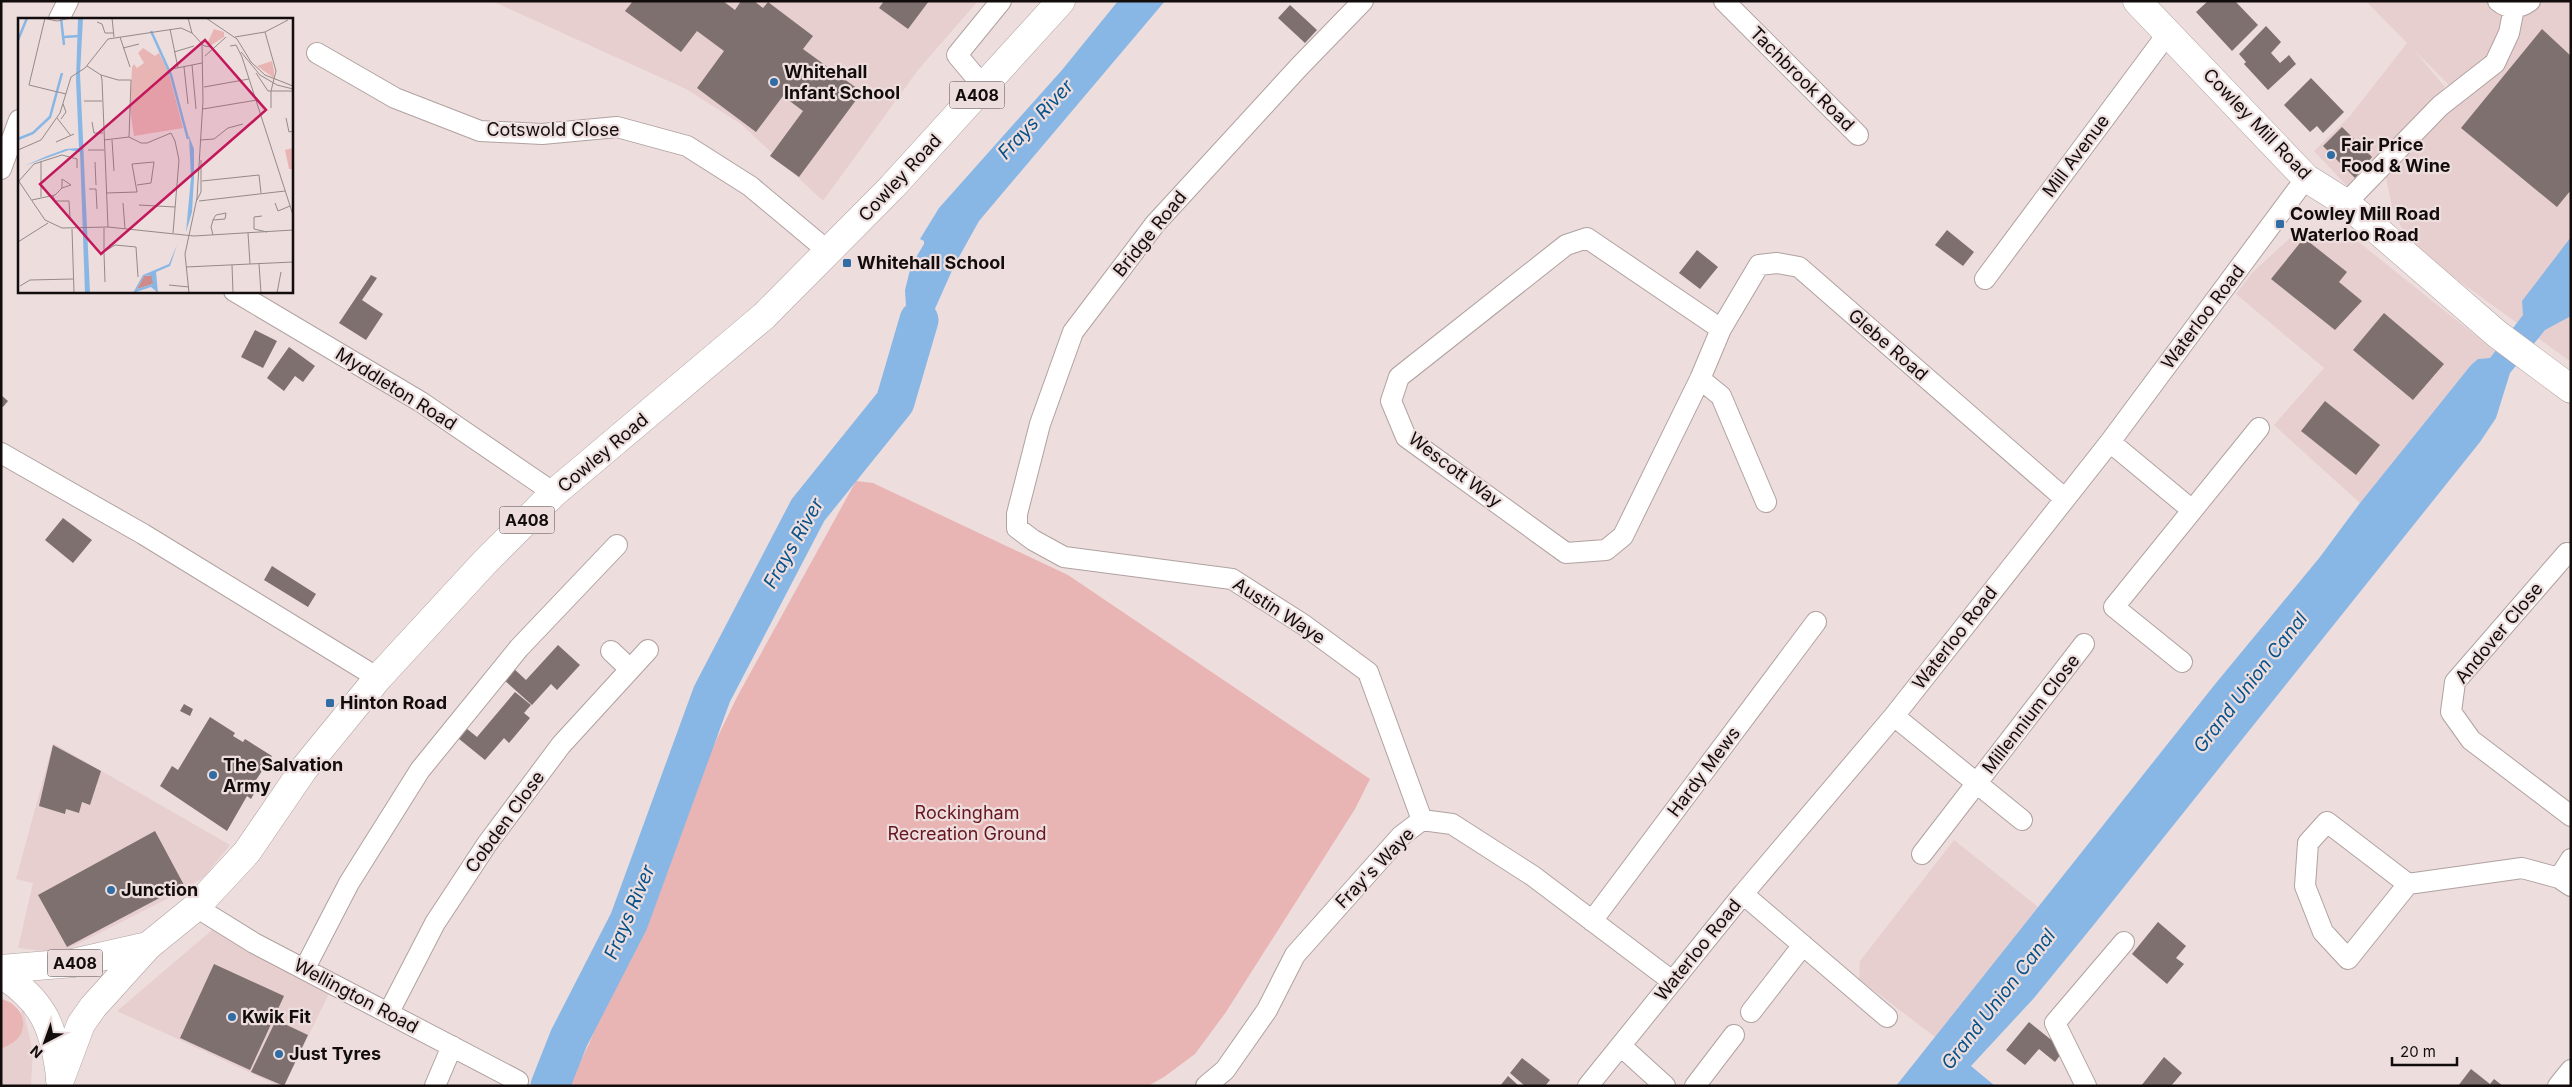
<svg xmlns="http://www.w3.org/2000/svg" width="2572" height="1087" viewBox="0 0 2572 1087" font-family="Inter,sans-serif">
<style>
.built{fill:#e8cfcf}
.green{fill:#e9b5b4}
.water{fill:#88b7e5}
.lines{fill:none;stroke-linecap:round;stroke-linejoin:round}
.river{stroke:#88b7e5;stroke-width:39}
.building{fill:#7d706f}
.street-casing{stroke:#b0a2a1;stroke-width:22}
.secondary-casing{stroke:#b0a2a1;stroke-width:29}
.primary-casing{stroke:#b0a2a1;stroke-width:29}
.street{stroke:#fff;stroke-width:20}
.secondary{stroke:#fff;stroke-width:28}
.primary{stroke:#fff;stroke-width:28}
.poi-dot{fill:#2f6da4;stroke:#eddddd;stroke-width:2}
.labels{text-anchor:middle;stroke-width:4.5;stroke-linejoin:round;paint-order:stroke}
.shield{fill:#eddddd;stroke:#544b4b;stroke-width:1}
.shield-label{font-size:16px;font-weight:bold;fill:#120d0c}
.poi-label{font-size:18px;font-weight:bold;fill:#120d0c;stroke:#eddddd;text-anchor:start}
.street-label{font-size:18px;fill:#120d0c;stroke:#eddddd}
.park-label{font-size:18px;fill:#67161f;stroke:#eddddd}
.water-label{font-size:19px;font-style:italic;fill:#06528a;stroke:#eddddd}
.inset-river{fill:none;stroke:#88b7e5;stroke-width:2.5}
.inset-road{fill:none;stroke:#958a89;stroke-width:1}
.view{fill:#c2185b;fill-opacity:0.15;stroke:#c2185b;stroke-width:2.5}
.inset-edge{fill:none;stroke:#120d0c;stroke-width:2.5}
</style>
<rect width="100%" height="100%" fill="#eddddd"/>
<!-- built -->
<path class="built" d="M492 1H978L918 70 823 201 741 124 686 89Z
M2366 1H2571V362L2409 245 2392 207 2386 178 2462 98 2414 50 2445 87 2349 188 2314 151 2350 116 2407 43Z
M2341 228 2495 351 2490 358 2478 359 2471 365 2360 503 2274 425 2324 368 2236 294 2253 272 2290 238Z
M53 743 230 845 204 877 179 893 60 953 18 948 33 883 16 879Z
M1954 840 2038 907 1935 1037 1859 979 1860 961Z
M225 919 336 979 284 1086H279L117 1011Z
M23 1009 33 1052 31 1086H1V1043Z"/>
<!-- green -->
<path class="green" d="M856 481 873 483 1068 575 1370 779 1355 809 1226 1012 1195 1054 1164 1077 1148 1086H568L589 1044 621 963 664 871 705 763 737 697Z
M1 999C18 1002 31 1023 18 1038 14 1043 7 1046 1 1049Z"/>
<!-- water -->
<path class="water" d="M1118 1H1165L979 221 954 266 934 311 913 375 890 362 906 306 905 290 911 266 924 244V241L920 239 939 208 1062 70Z
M2571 237V316L2545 330 2510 373 2496 418 2480 442 2092 927 2034 998 1971 1066 1995 1086H1896L2216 683 2320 557 2360 503 2471 365 2478 359 2490 358 2523 315 2522 301Z"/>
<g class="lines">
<!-- river -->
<path class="river" d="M550 1086 569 1038 629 921 712 694 808 510 895 402 919 320"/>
</g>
<!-- building -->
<path class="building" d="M633 1H723L735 10 741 1H754L763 8 768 2 813 36 803 49 862 92 799 177 770 156 803 111 783 96 756 132 697 88 724 51 697 31 681 52 625 11Z
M884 1H929L908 29 879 8Z
M2208 1H2235L2258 25 2232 51 2196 12Z
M1290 5 1317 30 1305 43 1278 18Z
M2266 26 2281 42 2271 53 2280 63 2289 55 2296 64 2268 90 2244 64 2246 62 2239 54Z
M2542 29 2571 56V190L2557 207 2461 128Z
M2311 78 2344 112 2323 133 2317 126 2310 132 2284 105Z
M2342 127 2372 157 2355 178 2323 146Z
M1947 230 1974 252 1963 266 1935 245Z
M2304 238 2347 272 2339 282 2362 301 2335 330 2271 279Z
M1697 250 1718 267 1700 289 1679 273Z
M371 275 377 278 362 300 383 314 366 340 339 323Z
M2384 313 2444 364 2413 400 2353 350Z
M255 330 277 341 263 368 241 357Z
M289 347 315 366 303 382 295 376 284 391 267 378Z
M1 395 8 401 3 407 1 406Z
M2325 401 2380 445 2356 475 2301 431Z
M63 518 92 540 73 563 45 540Z
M272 566 316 594 308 607 264 580Z
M558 645 580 665 557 690 551 684 532 705 502 678 512 667 526 680Z
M515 692 531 705 524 713 530 718 509 743 504 738 485 760 453 734 461 724 477 737Z
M184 704 193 709 190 716 180 711Z
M210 717 235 733 233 736 243 742 245 739 272 756 256 780 260 783 251 799 247 796 227 831 160 786 172 766 178 770Z
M53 745 101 771 90 805 82 802 79 813 66 809 65 814 39 806Z
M155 831 184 885 67 947 38 895Z
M2158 922 2186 946 2176 958 2184 964 2167 984 2132 954Z
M214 964 284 996 250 1070 180 1038Z
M276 1020 308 1035 284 1086 251 1072Z
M2029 1022 2064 1050 2055 1062 2039 1049 2025 1065 2006 1050Z
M2164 1057 2182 1073 2171 1086H2141Z
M1522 1058 1550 1080 1545 1086H1525L1510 1073Z
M2471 1069 2490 1084 2494 1079 2503 1086H2458Z
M1508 1076 1519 1086H1500Z"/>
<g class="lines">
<defs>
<path id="street" d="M1363 1 1299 67 1155 224 1073 332 1040 424 1017 514V528L1033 540 1064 557 1232 579 1304 625 1368 672 1422 820
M1724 1 1858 135
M2498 1C2509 10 2519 9 2530 1
M59 19 68 1
M317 53 395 98 480 131 542 134 617 127 687 146 750 186 829 252
M984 87 957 55 1001 1
M1 169 19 120
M2346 203 2440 106 2495 63 2509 33 2514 8
M1985 279 2168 33
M234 291 421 402 554 493
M1721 329 1587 238 1566 245 1399 377 1391 401 1406 437 1566 553 1606 550 1623 536 1700 379 1721 329 1759 265 1777 263 1799 267 2064 498
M1700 379 1721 396 1766 502
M2110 442 2192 510
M1 453 143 534 378 678
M2567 553 2455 682 2451 712 2471 740 2571 816
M611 651 630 669
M2182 662 2114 607 2259 428
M1894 716 2022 820
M1922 854 2084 644
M2559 878 2571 859
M2408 884 2327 822 2308 843 2305 886 2323 932 2348 959 2408 884 2522 868 2559 878 2571 886
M1743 894 1887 1017
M196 907 254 943 518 1081
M1592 921 1816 622
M305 968 349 883 420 770 519 648 617 545
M389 1012 435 923 487 844 561 745 648 650
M1751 1012 1803 945
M1621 1046 1665 1086
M435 1086 452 1046
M1206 1086 1225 1070 1267 1010 1295 955 1401 836 1422 820 1452 824 1533 876 1672 981
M1588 1086 1743 894 1894 716 2110 442 2306 178
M1695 1086 1734 1035
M2086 1086 2055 1023 2124 942
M2558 1086 2571 1070"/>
<path id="secondary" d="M2137 1 2306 178 2346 203 2497 334 2571 389"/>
<path id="primary" d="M1 969 73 963 148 946
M1 974C44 1001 54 1028 60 1076
M60 1080 81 1024 93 1007 148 946 196 907 247 852 303 770 378 678 485 562 554 493 764 316 892 187 1061 1"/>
</defs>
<!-- street casing -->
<use href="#street" class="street-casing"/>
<!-- secondary casing -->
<use href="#secondary" class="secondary-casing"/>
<!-- primary casing -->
<use href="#primary" class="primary-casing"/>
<!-- street -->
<use href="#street" class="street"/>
<!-- secondary -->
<use href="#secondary" class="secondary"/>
<!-- primary -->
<use href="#primary" class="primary"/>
</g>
<!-- markers -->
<g class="poi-dot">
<circle cx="774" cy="82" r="5"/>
<circle cx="2331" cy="155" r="5"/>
<rect x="2275" y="219" width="10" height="10" rx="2.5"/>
<rect x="842" y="258" width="10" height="10" rx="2.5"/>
<rect x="325" y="698" width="10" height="10" rx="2.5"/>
<circle cx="213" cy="775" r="5"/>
<circle cx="111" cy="890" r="5"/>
<circle cx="232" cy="1017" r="5"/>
<circle cx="279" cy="1054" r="5"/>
</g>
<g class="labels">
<!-- shield labels -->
<g class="shield">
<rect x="949.5" y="81.5" width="55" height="27" rx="4"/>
<rect x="499.5" y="506.5" width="55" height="27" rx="4"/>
<rect x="47.5" y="949.5" width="55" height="27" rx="4"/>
</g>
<g class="shield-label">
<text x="977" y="101">A408</text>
<text x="527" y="526">A408</text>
<text x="75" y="969">A408</text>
</g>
<!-- poi labels -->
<g class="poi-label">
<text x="784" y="78">Whitehall<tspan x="784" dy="21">Infant School</tspan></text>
<text x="2341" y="151">Fair Price<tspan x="2341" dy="21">Food &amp; Wine</tspan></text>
<text x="2290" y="220">Cowley Mill Road<tspan x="2290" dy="21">Waterloo Road</tspan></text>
<text x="857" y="269">Whitehall School</text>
<text x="340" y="709">Hinton Road</text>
<text x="223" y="771">The Salvation<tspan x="223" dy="21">Army</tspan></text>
<text x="121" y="896">Junction</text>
<text x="242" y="1023">Kwik Fit</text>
<text x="289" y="1060">Just Tyres</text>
</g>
<!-- street labels -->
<g class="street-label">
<text transform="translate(1802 79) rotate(45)" y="6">Tachbrook Road</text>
<text transform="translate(2257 124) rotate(46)" y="6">Cowley Mill Road</text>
<text x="553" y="136">Cotswold Close</text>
<text transform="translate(2076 156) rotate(-53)" y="6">Mill Avenue</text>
<text transform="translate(900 178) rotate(-47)" y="6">Cowley Road</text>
<text transform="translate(1150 234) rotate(-51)" y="6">Bridge Road</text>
<text transform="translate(2203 317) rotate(-53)" y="6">Waterloo Road</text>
<text transform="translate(1888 345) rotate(41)" y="6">Glebe Road</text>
<text transform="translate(396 389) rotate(32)" y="6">Myddleton Road</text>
<text transform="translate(603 453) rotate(-40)" y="6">Cowley Road</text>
<text transform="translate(1455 470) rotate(37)" y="6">Wescott Way</text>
<text transform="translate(1279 611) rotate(33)" y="6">Austin Waye</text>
<text transform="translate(2499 633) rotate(-50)" y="6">Andover Close</text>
<text transform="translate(1955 638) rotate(-52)" y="6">Waterloo Road</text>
<text transform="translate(2031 714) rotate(-52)" y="6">Millennium Close</text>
<text transform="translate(1704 772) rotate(-53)" y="6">Hardy Mews</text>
<text transform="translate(505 822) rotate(-54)" y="6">Cobden Close</text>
<text transform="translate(1375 868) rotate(-46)" y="6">Fray's Waye</text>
<text transform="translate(1698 950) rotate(-51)" y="6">Waterloo Road</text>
<text transform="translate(356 996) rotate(28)" y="6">Wellington Road</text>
</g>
<!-- park labels -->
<g class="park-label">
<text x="967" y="819">Rockingham<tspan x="967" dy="21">Recreation Ground</tspan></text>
</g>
<!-- water labels -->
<g class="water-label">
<text transform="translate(1035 119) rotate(-47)" y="7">Frays River</text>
<text transform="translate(793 543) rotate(-60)" y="7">Frays River</text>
<text transform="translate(2250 682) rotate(-52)" y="7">Grand Union Canal</text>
<text transform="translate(629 912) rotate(-67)" y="7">Frays River</text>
<text transform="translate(1998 999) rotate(-52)" y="7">Grand Union Canal</text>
</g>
</g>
<!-- overview -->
<g transform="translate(18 18)">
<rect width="275" height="275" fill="#eddddd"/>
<path d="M196 11 206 14V19L192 28 189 26ZM125 30 137 38 141 35 150 52 165 110 116 118 112 91 114 49 116 46 119 50 126 45 120 35ZM254 43 256 53V60L239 48ZM275 130V151H271L267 132Z" fill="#e9b5b4"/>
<path d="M135 257V266L119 271 126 258Z" fill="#ce8b8a"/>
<path d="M60 0H65L62 56 72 275H67L62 134 51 132 6 148 29 138 48 131 61 130 58 62ZM171 118 176 131V160L174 194 168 214 173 160ZM159 227 152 248 138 254 140 275 133 269 115 275 125 257 151 246ZM133 257 135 266 119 271 126 258Z" fill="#88b7e5" fill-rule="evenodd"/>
<path class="inset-river" d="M43 0 46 27M133 13 153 57 170 121M46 19 61 18M0 22 9 0M0 121 15 115 32 99 44 55"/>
<path class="inset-road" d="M25 0 39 3 53 0M27 0 11 67 48 76M94 0 96 19M170 0 174 15 186 28 194 29M188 0 219 21 233 44 247 57 275 68M79 4 84 6 87 15H95M152 11 160 50M247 14 258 53 253 73V90M102 19 112 49M217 19 247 14 270 2M212 28 218 27 224 39 275 197M105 30 121 26M156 34 176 28M223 34 242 57 259 67 275 71M187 38 208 19M174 47 178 91M69 48 83 57 84 62 90 209M166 49 170 86M154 51 184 45M238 55 250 73H275M83 57 100 62H113L111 119 86 122M186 69 231 61M66 83H84M185 91 239 82M39 100 53 118M268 100 271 114 275 113M43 101 48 94 45 86M74 104 76 115H85M111 119 123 125H129L153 115 157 123 161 142 155 215M94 122 96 153M182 122 196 121 210 110 225 106M38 124 56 116M0 132 23 122 42 95 53 59 67 50 90 21 163 10 174 15M70 132H86M23 143V179M77 144 78 167M0 162 27 202 44 210 90 209 176 218 275 212M1 163 16 146 44 137 59 141V150M184 163 241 157 243 175M71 171H78L79 191M88 175 119 174 114 146 136 144 133 165 119 167M35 178 37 183H51L52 200M14 182 37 177 44 170V161L53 167 44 170M179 182 183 174V142M181 183 267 173M105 185 107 211M257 185 260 193 272 188M121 187 157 189M244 198 236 199V211L249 214M86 210V232M54 211 56 275M230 215 232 246M195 217 193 209 194 206 195 202 196 200 198 197 208 195 207 201 195 202M0 224 30 205M89 232 97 227 118 229 120 259M86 235 87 264M241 246 243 275M214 247 215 275M168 249 275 244M151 267 171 269M2 268 12 262 55 261M171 275 167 236 179 180 185 83 184 26M259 275 263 254"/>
<path class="view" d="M187 22 248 92 83 236 22 166Z"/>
<rect width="275" height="275" class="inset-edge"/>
</g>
<!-- border -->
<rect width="2572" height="1087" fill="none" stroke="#120d0c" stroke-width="5"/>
<!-- north arrow -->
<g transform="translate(45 1042) rotate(221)" stroke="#eddddd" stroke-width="4" paint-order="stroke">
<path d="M0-4L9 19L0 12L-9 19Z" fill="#120d0c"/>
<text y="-8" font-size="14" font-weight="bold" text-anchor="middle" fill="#120d0c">N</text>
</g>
<!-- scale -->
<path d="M2392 1057v8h65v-8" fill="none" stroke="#120d0c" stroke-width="2.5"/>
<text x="2400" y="1057" font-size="15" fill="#120d0c" stroke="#eddddd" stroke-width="4" paint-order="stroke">20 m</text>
</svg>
